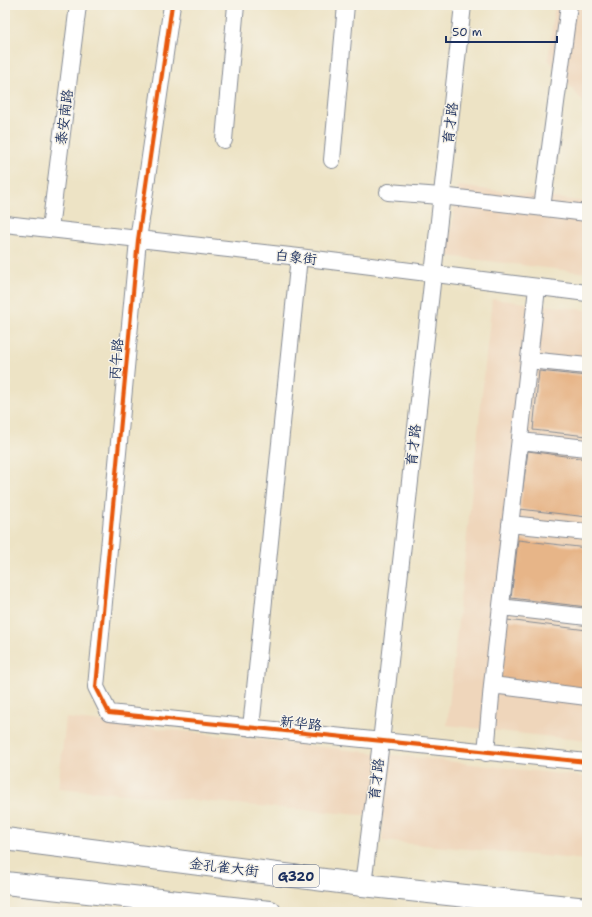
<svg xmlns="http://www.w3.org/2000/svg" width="592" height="917" viewBox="0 0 592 917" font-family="'Shantell Sans','LXGW WenKai TC',sans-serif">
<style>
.built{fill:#efd6bb}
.building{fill:#e7b588}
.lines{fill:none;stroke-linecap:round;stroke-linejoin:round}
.minor-casing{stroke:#848992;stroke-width:18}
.highway-casing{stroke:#848992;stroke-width:24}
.minor{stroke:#fff;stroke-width:16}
.highway{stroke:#fff;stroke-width:22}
.cycleway-casing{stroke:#f7f3e8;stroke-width:6}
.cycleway{stroke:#e8590c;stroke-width:4}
.labels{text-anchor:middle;stroke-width:3;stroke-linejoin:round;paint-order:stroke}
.shield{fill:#f7f3e8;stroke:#5d6a87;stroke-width:1}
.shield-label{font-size:13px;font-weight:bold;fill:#1b2f5e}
.street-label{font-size:14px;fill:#1b2f5e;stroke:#f7f3e8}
</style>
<rect width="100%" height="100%" fill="#f7f3e8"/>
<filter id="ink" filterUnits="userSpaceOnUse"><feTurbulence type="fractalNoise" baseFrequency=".025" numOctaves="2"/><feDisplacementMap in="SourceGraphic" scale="8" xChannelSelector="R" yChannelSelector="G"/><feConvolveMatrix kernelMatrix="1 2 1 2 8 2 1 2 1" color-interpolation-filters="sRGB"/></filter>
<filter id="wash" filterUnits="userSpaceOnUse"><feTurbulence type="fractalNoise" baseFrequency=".012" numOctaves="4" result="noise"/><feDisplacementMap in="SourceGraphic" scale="16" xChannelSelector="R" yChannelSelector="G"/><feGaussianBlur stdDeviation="0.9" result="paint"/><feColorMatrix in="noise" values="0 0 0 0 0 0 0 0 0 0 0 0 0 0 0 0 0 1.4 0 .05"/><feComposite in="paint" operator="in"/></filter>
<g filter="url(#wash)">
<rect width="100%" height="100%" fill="#ede3c5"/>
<!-- built -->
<path class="built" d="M555 5H587V107L548 59Z
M458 186 587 202V273L447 256Z
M492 299 587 310V741L447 725Z
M66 718 587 777V860L382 841 383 817 58 788Z"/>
<g id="blocks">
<!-- building -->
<path class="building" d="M539 371 587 376V436L533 430Z
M528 451 587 459V517L520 509Z
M518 540 587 548V607L511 598Z
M507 620 587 630V689L500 679Z"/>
</g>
</g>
<g filter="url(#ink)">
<use href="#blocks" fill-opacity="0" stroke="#848992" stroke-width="1"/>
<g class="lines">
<defs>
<path id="minor" d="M172 5 138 240 96 687 109 713 587 762
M224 140 236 5
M332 160 346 5
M388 192 441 196 587 213
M542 208 569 5
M5 224 299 257 587 293
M50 229 78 5
M529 360 587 366
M520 441 587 448
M510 524 587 532
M501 607 587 617
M492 685 587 697
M251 728 299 257
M486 753 492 685 537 288
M363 885 381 742 463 5"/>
<path id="highway" d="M5 839 363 885 587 909
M5 883 270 912"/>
</defs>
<!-- minor casing -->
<use href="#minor" class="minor-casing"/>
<!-- highway casing -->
<use href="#highway" class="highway-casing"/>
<!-- minor -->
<use href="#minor" class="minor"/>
<!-- highway -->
<use href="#highway" class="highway"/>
<defs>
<path id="cycleway" d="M172 5 138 240 96 687 109 713 587 762"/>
</defs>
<!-- cycleway casing -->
<use href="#cycleway" class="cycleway-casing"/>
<!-- cycleway -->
<use href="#cycleway" class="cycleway"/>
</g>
</g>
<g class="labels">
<!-- shield labels -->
<rect class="shield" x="273" y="865" width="46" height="22" rx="3"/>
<g class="shield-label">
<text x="296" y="881">G320</text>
</g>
<!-- street labels -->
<g class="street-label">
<text transform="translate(64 117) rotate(-83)" y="5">泰安南路</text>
<text transform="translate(450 123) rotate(-83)" y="5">育才路</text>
<text transform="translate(296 257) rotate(6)" y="5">白象街</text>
<text transform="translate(116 359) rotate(-85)" y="5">丙午路</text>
<text transform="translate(413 445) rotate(-84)" y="5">育才路</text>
<text transform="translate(301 723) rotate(6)" y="5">新华路</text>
<text transform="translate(376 779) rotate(-83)" y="5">育才路</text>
<text transform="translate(224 867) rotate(7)" y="5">金孔雀大街</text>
</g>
</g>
<!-- margin -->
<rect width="592" height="917" fill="none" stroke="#f7f3e8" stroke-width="20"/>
<!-- scale -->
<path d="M446 36v6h111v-6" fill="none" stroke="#1b2f5e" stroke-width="2"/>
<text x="452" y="36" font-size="12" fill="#1b2f5e" stroke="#f7f3e8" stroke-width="3" paint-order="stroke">50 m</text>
</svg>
